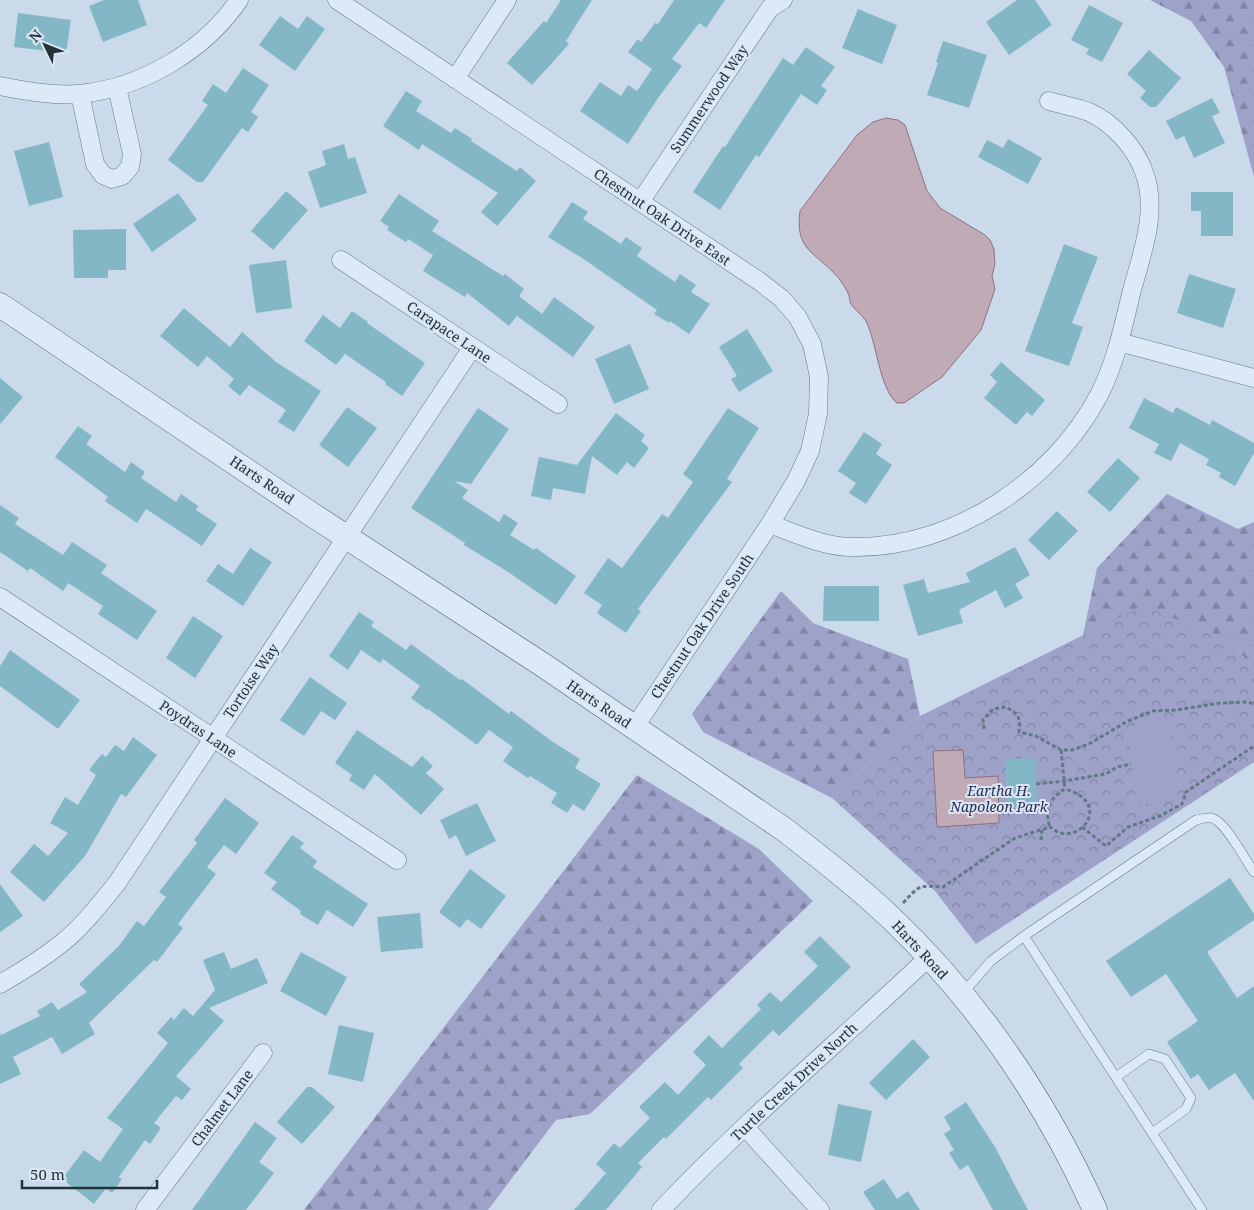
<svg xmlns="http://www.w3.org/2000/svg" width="1254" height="1210" viewBox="0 0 1254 1210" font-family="'Noto Serif',serif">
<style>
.forest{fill:url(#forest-firs)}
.park{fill:url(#park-crowns)}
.garden{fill:#9fa2c8}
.water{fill:#c0aab5;stroke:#8e717e}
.building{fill:#84b7c5}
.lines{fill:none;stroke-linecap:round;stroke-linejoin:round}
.lane-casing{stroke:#607986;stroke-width:10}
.street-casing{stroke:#607986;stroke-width:19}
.secondary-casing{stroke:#435d68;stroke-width:25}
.path{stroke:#607986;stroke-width:3;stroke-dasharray:4 2.5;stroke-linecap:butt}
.lane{stroke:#dde9f6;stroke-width:9}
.street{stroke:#dde9f6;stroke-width:18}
.secondary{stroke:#dde9f6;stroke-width:24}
.labels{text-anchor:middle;stroke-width:4;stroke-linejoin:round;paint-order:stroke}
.street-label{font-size:14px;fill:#223238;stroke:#d9e6f3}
.park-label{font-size:14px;font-style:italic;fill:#2d2b52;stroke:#d9e6f3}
</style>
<defs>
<pattern id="forest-firs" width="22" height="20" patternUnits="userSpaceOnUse" patternTransform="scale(1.25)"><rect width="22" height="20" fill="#9fa2c8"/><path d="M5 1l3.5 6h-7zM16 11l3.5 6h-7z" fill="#8185a3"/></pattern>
<pattern id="park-crowns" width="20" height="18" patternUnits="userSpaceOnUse" patternTransform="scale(1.25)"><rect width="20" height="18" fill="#9fa2c8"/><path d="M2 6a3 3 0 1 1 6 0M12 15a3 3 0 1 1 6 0" fill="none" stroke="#8185a3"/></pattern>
</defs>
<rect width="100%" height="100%" fill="#cadaeb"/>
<!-- forest -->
<path class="forest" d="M1150 0H1254V177L1224 67 1191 21Z
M1167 494 1238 529 1254 522V671L1232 641 1083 635 1097 568Z
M781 591 813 623 908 659 920 716 832 798 703 732 692 714Z
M637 775 759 849 813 901 590 1114 556 1120 488 1210H304Z"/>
<!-- park -->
<path class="park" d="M1142 606 1232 641 1254 671V762L976 944 935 891 832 798 920 716Z"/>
<!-- garden -->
<path class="garden" d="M1170 721 1179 800 1136 805 1128 726Z"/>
<!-- water -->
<path class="water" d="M886 118 898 120 905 125 927 191 940 208 985 235 990 240 994 249 995 264 992 276 995 289 981 330 942 377 904 403H897C879 388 877 343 866 321 862 315 854 309 851 304 849 301 850 296 848 293 845 287 840 279 835 274 813 251 795 249 800 211L857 135 873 122Z
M963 750 965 778 998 776 999 823 937 827 933 751Z"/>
<!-- building -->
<path class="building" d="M104 0H138L147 25 103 42 89 6Z
M561 0H592L566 41 569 44 532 85 507 63 544 21 546 23Z
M674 0H725L706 28 699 23 672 59 682 66 658 98 628 144 580 111 600 82 621 96 628 85 637 91 652 69 628 52 638 39 641 42 655 23 658 24Z
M1017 0H1035L1052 25 1009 55 986 22Z
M1089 5 1123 23 1102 62 1086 54 1089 49 1071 40Z
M858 9 897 25 882 64 842 48Z
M18 13 71 20 66 53 14 47Z
M280 16 298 29 307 16 325 29 295 71 259 45Z
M943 41 987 55 969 108 927 95 938 63 936 62Z
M806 47 835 67 821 86 827 90 817 105 801 94 759 157 756 155 720 210 693 192 723 146 725 147 783 58 793 65Z
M1149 50 1181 78 1156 107H1150L1140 98 1146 91 1127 74Z
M243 68 269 85 251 112 258 117 248 132 242 128 203 182H197L168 160 208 105 202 101 213 84 226 93Z
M406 91 422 101 416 111 451 133 455 128 472 139 471 141 517 171 520 167 536 181 497 226 481 212 498 193 422 144 419 150 383 126Z
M1212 98 1220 113 1212 116 1225 143 1194 158 1184 136 1176 140 1166 121Z
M1008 139 1042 158 1028 184 978 157 987 140 1003 148Z
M49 142 63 197 29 206 14 151Z
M344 144 348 159 355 157 367 193 320 208 308 172 326 165 322 151Z
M286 191 308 210 273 250 251 231Z
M1191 192H1233V236H1201V211H1191Z
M178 193 197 220 152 252 133 224Z
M399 194 439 221 432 231 503 276 505 274 524 289 519 296 542 314 554 297 595 327 573 357 517 316 509 326 467 293 465 297 423 271 433 255 408 239 406 242 387 230 389 227 380 221Z
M572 202 588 212 583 219 621 244 626 237 642 248 637 256 675 282 680 274 696 285 691 292 710 304 689 334 670 321 669 323 654 314 657 310 582 258 548 237Z
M126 229V270H108V278H74L73 230Z
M1064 244 1098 257 1072 323 1083 327 1069 366 1025 351Z
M286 260 292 308 256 313 249 265Z
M1189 274 1236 289 1223 328 1177 313Z
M184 308 230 347 242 332 276 362 321 391 294 432 278 422 286 410 249 385 240 396 228 386 234 379 207 356 198 367 160 336Z
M352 311 368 322 367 323 425 363 402 396 385 384 386 382 345 354 336 365 304 341 323 315 340 328Z
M747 329 773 371 739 392 731 379 737 376 719 347Z
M630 344 649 389 614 404 595 359Z
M1001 362 1045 400 1032 416 1027 412 1016 425 984 398 997 382 990 375Z
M0 378 23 397 0 424Z
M1144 398 1173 413 1176 407 1210 425 1212 420 1254 443V453L1235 486 1219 477 1221 473 1206 465 1209 459 1180 443 1171 461 1154 453 1159 444 1129 428Z
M347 407 377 428 348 467 319 445Z
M478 408 509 429 471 484 454 481 468 490 462 498 499 522 504 514 518 523 510 535 534 550 536 548 576 576 556 605 505 570 464 545 465 543 411 508Z
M728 408 759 428 727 479 732 482 638 609 641 611 626 633 597 613 602 605 584 593 608 558 622 568 662 514 668 518 693 482 683 474Z
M616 413 645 435 641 441 649 448 634 468 627 462 617 475 592 456 585 494 553 488 551 500 531 496 539 457 577 465Z
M78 426 92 436 86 444 125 472 131 462 145 472 141 478 176 502 181 494 198 506 196 510 217 524 202 546 146 509 137 523 105 501 108 497 55 457Z
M864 432 882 444 876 454 892 465 866 504 849 493 856 483 838 471Z
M1118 458 1140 478 1110 512 1087 492Z
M0 505 19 518 15 524 63 555 72 542 107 565 101 573 157 611 137 640 98 614 103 606 68 583 63 591 30 568 28 571 0 552Z
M1057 511 1078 531 1049 560 1028 540Z
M1015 547 1030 575 1015 584 1023 598 1005 608 996 590 959 610 963 623 918 636 903 585 924 579 928 593 970 582 966 573Z
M250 548 272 562 243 606 206 581 218 564 233 574Z
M824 586H879V621H823Z
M359 612 374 622 371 626 406 650 411 644 460 680 462 679 509 714 511 711 553 742 580 759 575 768 601 784 584 811 573 804 567 813 551 803 557 793 530 776 528 778 503 761 513 747 489 730 477 745 428 709 427 710 411 698 420 686 383 659 380 663 361 650 348 670 329 656Z
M193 616 223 636 195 678 166 658Z
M10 650 80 700 58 729 0 686V666Z
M310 677 347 703 335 720 321 711 304 736 280 720Z
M357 730 412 767 422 756 433 766 426 773 444 789 421 815 375 774 364 790 349 780 352 775 335 763Z
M133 737 157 755 126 797 121 794 85 856 44 902 10 872 34 844 48 856 68 833 50 823 65 797 78 805 96 775 89 770 102 754 106 757 115 745 124 751Z
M1035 758 1037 808 1008 809 1005 759Z
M225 798 259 823 236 854 224 845 207 867 216 874 178 924 183 928 157 962 154 960 89 1023 95 1034 62 1054 52 1037 13 1057 21 1074 0 1084V1032L1 1035 40 1016 37 1011 52 1002 58 1010 87 992 79 984 118 947 137 921 144 926 166 897 159 892 197 843 194 840Z
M477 803 496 841 466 856 456 835 449 839 440 820Z
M292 835 304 843 300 848 317 861 313 867 368 904 353 927 327 910 318 925 300 914 301 911 271 889 277 882 264 873Z
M470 869 506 896 481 929 467 919 460 928 439 912Z
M1230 878 1254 914V920L1207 952 1237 998 1254 986V1101L1235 1073 1209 1090 1198 1074 1191 1079 1167 1042 1198 1021 1166 974 1131 997 1106 961Z
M0 884 23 916 0 932Z
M420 913 423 948 381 952 377 917Z
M820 936 851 967 779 1036 773 1030 739 1064 743 1068 711 1100 708 1097 666 1139 664 1137 638 1163 642 1167 606 1210H574L606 1173 596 1164 614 1143 620 1148 650 1118 639 1107 665 1082 678 1095 706 1065 693 1052 709 1035 722 1048 761 1009 757 1005 770 992 781 1002 818 966 804 952Z
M224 952 231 969 257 958 268 983 209 1008 224 1021 176 1076 191 1089 182 1100 176 1096 154 1123 161 1128 150 1144 145 1140 119 1177 122 1179 112 1193 106 1188 94 1204 62 1179 84 1150 100 1162 123 1129 107 1118 168 1043 157 1033 171 1017 174 1020 184 1008 193 1016 215 990 203 960Z
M301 952 347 977 326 1016 280 991Z
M339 1025 374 1033 363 1082 328 1074Z
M913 1039 930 1057 886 1100 869 1083Z
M307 1087H312L335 1107 302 1144 277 1122Z
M966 1102 995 1147 1028 1210H993L968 1165 960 1170 949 1153 954 1150 944 1134 951 1129 944 1117Z
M838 1104 872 1111 861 1162 828 1155Z
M255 1122 277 1138 259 1162 274 1173 246 1210H192Z
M884 1179 897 1199 908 1191 920 1210H875L863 1192Z"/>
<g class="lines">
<defs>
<path id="lane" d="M1024 936 1196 820C1201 819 1207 817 1212 818 1226 822 1245 860 1254 872
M962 994 991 961 1024 936 1202 1210
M1116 1077 1149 1054 1165 1059 1191 1098 1186 1109 1152 1133"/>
<path id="street" d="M337 0 759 281 781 298 797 316 812 344 819 377 818 414 810 451 796 481 770 524 634 728
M455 79 507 0
M0 86C26 91 53 96 79 94 142 88 204 51 239 0
M80 94 95 164 103 175 112 179 122 176 130 167 132 154 117 87
M640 202 770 8 783 0
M341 260 558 404
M1119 342 1254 378
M770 524C797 534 824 547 853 547 952 549 1054 481 1099 395 1115 364 1123 328 1131 294 1141 255 1159 212 1144 172 1135 147 1113 123 1089 112 1077 107 1062 105 1049 101
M0 597 397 860
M0 984C21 972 42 959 62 943 83 926 100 904 117 883L472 348
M745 1127 820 1210
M145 1210 263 1053
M661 1210C745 1121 840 1041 929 957"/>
<path id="secondary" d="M0 305 308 512 543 665 785 830C821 858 857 886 890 917 977 1000 1046 1101 1095 1210"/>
</defs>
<!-- lane casing -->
<use href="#lane" class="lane-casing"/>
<!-- street casing -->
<use href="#street" class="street-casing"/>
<!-- secondary casing -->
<use href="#secondary" class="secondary-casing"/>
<!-- path -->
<path class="path" d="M984 729 983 720 993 709 1006 707C1018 714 1021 717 1019 732L1036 736 1061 750H1072L1089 744 1128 721 1153 711 1176 710 1220 703 1247 702 1254 704
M1061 750 1065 789
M1036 784 1064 781 1106 774 1117 767 1131 764
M1082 827 1106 846 1128 827 1160 816 1182 804 1186 792 1254 746
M1041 840 1042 830
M903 903C920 885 918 885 943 887L1015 838 1050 827C1053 829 1057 832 1061 833 1086 839 1109 801 1065 789 1050 797 1044 811 1050 827"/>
<!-- lane -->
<use href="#lane" class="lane"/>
<!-- street -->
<use href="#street" class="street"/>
<!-- secondary -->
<use href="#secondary" class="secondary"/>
</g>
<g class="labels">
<!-- street labels -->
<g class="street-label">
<text transform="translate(709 99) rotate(-56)" y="5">Summerwood Way</text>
<text transform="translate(662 217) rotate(34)" y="5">Chestnut Oak Drive East</text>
<text transform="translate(449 332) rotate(34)" y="5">Carapace Lane</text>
<text transform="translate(262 480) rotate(34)" y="5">Harts Road</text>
<text transform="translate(702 626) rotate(-56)" y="5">Chestnut Oak Drive South</text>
<text transform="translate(251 681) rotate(-56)" y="5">Tortoise Way</text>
<text transform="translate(599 704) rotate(34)" y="5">Harts Road</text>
<text transform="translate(198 729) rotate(34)" y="5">Poydras Lane</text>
<text transform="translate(920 950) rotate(47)" y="5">Harts Road</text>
<text transform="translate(794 1082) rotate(-43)" y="5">Turtle Creek Drive North</text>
<text transform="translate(222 1108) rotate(-53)" y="5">Chalmet Lane</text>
</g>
<!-- park labels -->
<g class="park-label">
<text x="999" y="796">Eartha H.<tspan x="999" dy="16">Napoleon Park</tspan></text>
</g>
</g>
<!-- north arrow -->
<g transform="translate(45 45) rotate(313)" stroke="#d9e6f3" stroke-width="4" paint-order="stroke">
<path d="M0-4L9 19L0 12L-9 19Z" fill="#223238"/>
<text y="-8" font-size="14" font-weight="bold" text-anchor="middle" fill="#223238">N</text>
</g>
<!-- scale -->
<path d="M22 1180v8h135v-8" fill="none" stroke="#223238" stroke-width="2.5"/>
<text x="30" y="1180" font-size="15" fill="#223238" stroke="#d9e6f3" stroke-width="4" paint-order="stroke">50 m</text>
</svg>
